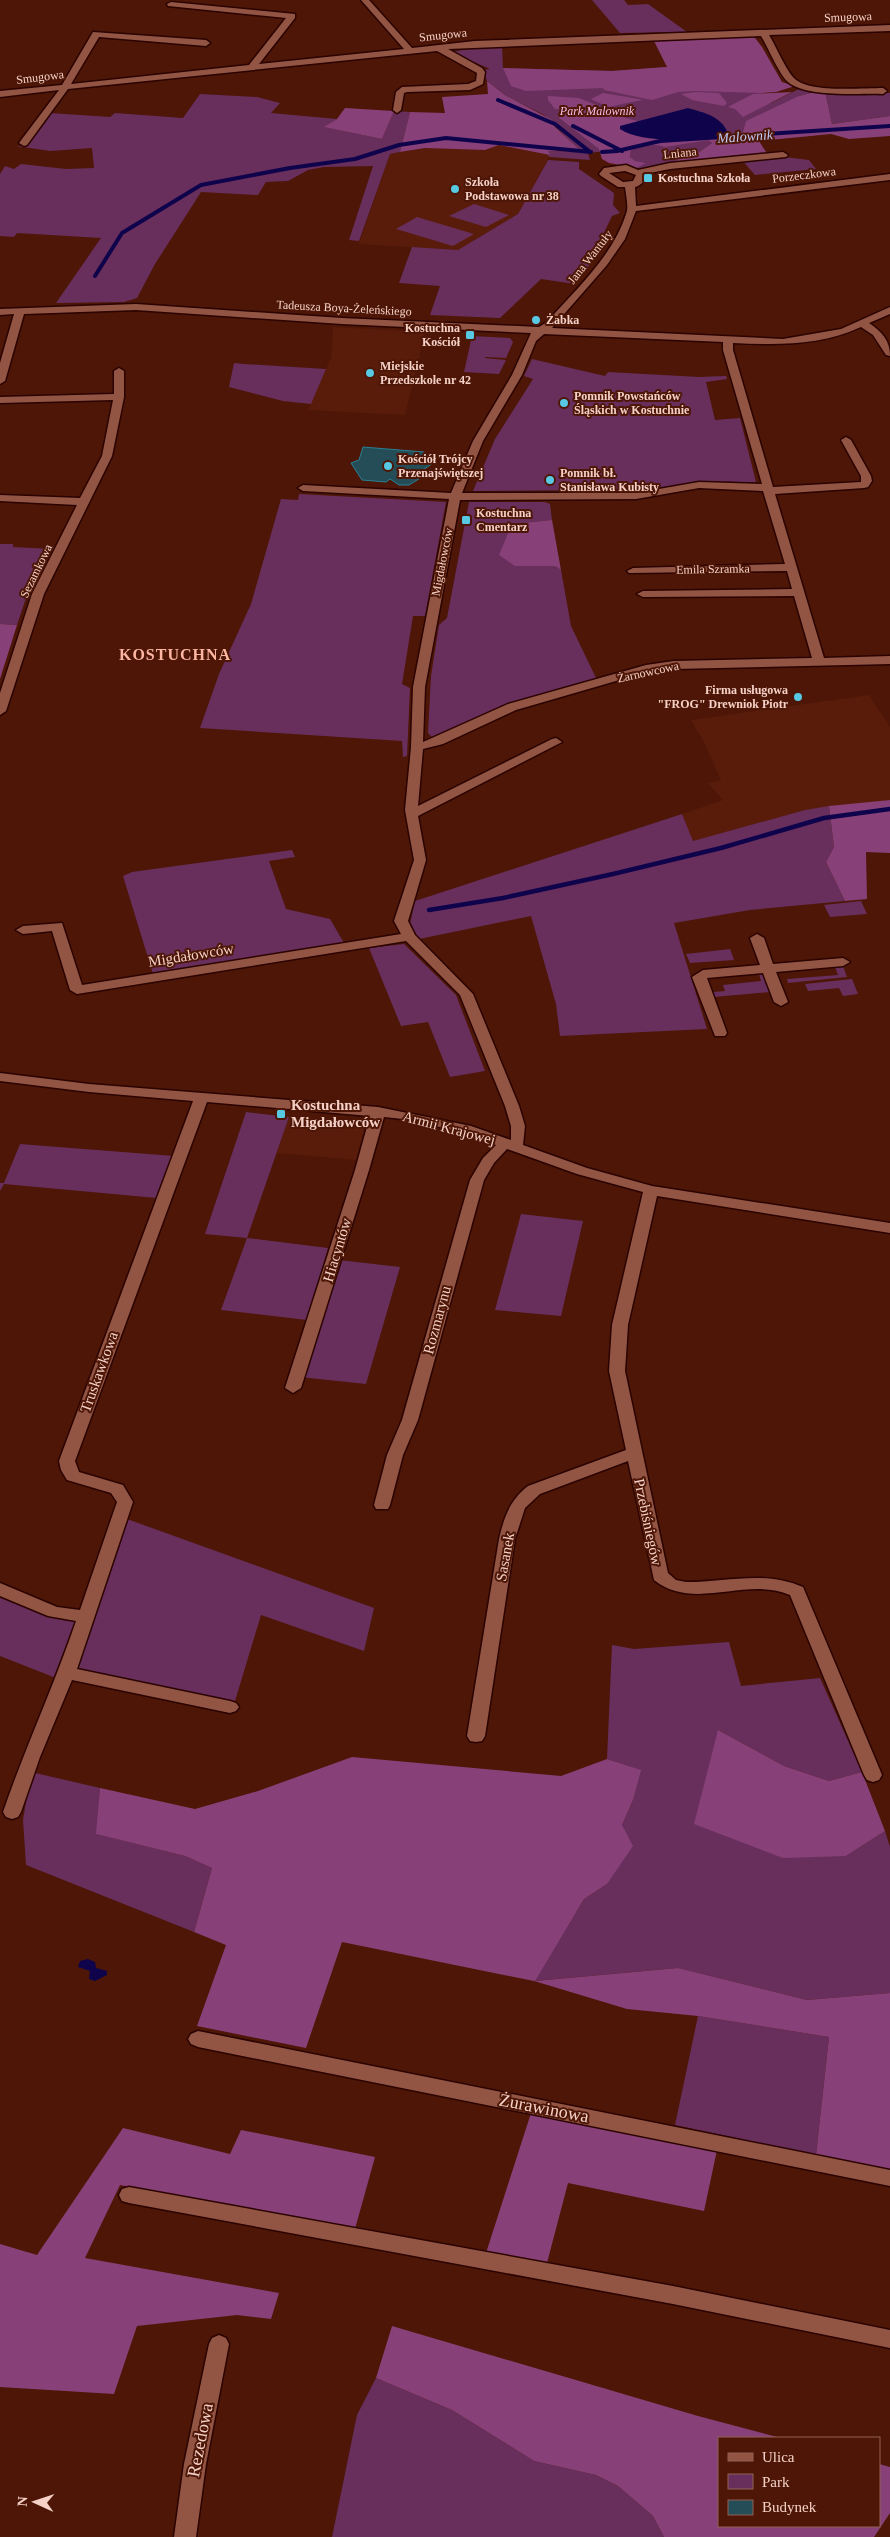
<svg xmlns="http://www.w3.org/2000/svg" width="890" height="2537" viewBox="0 0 890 2537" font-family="Georgia,serif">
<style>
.built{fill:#591c0a}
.green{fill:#682f5c}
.forest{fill:#874178}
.water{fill:#0f044c}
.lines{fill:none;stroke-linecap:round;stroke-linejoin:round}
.stream-far1{stroke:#0f044c;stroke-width:4}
.stream{stroke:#0f044c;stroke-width:4.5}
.building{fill:#254d57;stroke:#288194}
.minor-casing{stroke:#2b0300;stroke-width:3}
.minor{fill:#925544;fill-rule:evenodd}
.poi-dot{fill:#58c9e3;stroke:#4d1607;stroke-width:2}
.labels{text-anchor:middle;stroke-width:4;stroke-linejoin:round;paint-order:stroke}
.far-street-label{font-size:12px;fill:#f5d1c7;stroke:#4d1607}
.far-park-label{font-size:12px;font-style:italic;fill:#fbbeeb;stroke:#4d1607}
.far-poi-label{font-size:12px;font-weight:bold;fill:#f5d1c7;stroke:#4d1607;text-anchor:start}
.far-water-label{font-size:14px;font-style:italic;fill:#c3cbf6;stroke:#4d1607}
.street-label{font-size:15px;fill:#f5d1c7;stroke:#4d1607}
.poi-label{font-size:15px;font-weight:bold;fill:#f5d1c7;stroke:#4d1607;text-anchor:start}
.far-district-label{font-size:16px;font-weight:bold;letter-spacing:1px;fill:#fcb6a2;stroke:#4d1607}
.near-street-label{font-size:18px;fill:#f5d1c7;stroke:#4d1607}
</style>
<rect width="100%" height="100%" fill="#4d1607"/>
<!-- built -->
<path class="built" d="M499 145 550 155 518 214 458 250 359 244 390 154 425 148 485 150Z
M333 327 425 332 405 415 308 410 331 358Z
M869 695 890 727V800L805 810 693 841 682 814 723 800 708 783 721 780 703 740 691 720Z
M289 1117 366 1122 356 1160 277 1153Z"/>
<!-- green -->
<path class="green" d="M592 0H624L628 5 648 4 687 32 620 33Z
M502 44 503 68 612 71 667 67 759 89 771 103 801 88 818 91 799 96 763 137 712 143 695 155 676 159 678 164 641 169 637 168 645 163 635 162 630 157 631 150 634 148 588 153 590 160 549 157 547 151 581 152 544 115 505 95 487 81 484 70 490 69 451 52Z
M825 91 890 93V116L832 124Z
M200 94 257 97 280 103 271 113 337 119 325 127 382 139 394 111 410 112 400 152 390 154 359 241 349 240 373 166 324 167 308 170 288 181 266 182 258 195 201 192 155 264 137 298 124 302 56 303 101 238 17 233 14 237 0 236V174L5 166 14 169 21 164 66 169 94 168 92 148 50 151 16 146H27L50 113 110 117 115 113 183 118Z
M768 155 809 160 816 169 755 175 740 158Z
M548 160 579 162V169L614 193 613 205 620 213 612 216 600 241 589 253 591 263 575 284 541 279 500 318 430 315 440 286 399 283 412 247 458 250 518 214Z
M474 204 509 215 486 227 449 216Z
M417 217 474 234 453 246 396 229Z
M472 336 510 338 513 342 506 358 485 357V358L506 360 499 374 464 372Z
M532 359 605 376 608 372 699 377 726 376 727 379 706 382 715 420 740 418 756 482C736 482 714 481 694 483 665 485 619 503 591 490L473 491 495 439 533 379 524 376Z
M234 363 244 364 326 369 311 404 283 401 229 387Z
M299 494 446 502 425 616H413L402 684 410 688 407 756 403 757 402 741 200 728 219 674 251 604 281 499 298 500Z
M469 502H545L550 504 552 520 512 524 515 566H555L561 570 571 626 597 680 439 737H432L428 733 431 676 439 625 447 618Z
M0 544H13V547L52 549 25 601 17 625 0 624Z
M829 806 834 847 826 862 845 901 750 910 674 923 707 1029 560 1036 556 1004 531 916 419 939 410 924 415 901 682 814 693 841 805 810Z
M292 850 295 857 269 861 286 909 330 919 344 943 153 974 123 876 132 872Z
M861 901 867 914 830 917 824 905Z
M404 944 456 995 485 1071 450 1077 428 1022 401 1026 369 948Z
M730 949 734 960 690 963 686 954Z
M843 966 847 977 788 983 787 979 838 975 835 967Z
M759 974 764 975 771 992 714 997 713 992 725 991 723 985 761 981Z
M852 979 858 994 843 996 839 988 808 991 805 984Z
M246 1112 289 1117 247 1238 328 1248 307 1320 221 1310 247 1238 205 1234Z
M20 1144 174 1156 157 1198 4 1184 0 1191V1183H4Z
M521 1214 583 1221 561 1316 495 1310Z
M339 1260 400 1267 366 1384 300 1377Z
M127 1519 374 1608 364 1651 261 1615 235 1701 72 1677Z
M0 1592 78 1623 56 1678 0 1656Z
M729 1642 741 1686 820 1678 862 1772 829 1781 784 1766 718 1730 846 1856 885 1831 890 1847V1993L807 2000 678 1968 534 1981 584 1899 607 1884 622 1825 633 1800 640 1770 607 1759 612 1645 634 1649Z
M31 1772 100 1788 97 1834 185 1856 212 1868 194 1932 26 1865 23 1820Z
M698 2016 829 2037 816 2155 675 2125Z
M376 2378 452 2410 534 2461 596 2475 618 2486 653 2516 664 2537H332L357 2415Z"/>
<!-- forest -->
<path class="forest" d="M752 34 762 47 782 82 795 86 776 92 762 93 695 91 678 92 652 100 604 90 603 88 526 91 511 86 503 68 612 71 667 67 652 37Z
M487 81 505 95 552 120 555 127 582 152 548 151 550 155 499 145 485 150 425 148 400 152 410 112 445 113 442 97 488 94Z
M818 91H825L832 124 890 116V136L849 139 831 134 759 141 768 155 678 164 676 159 695 155 712 143 709 140 665 147C654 143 642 146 631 150L630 157 635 161 646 163 637 168 609 163 602 159 599 149 557 116C566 98 622 118 638 121L625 132 654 138 735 135 743 132 746 121 799 96Z
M695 92 719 93 727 103 724 106 692 100 681 94Z
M792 92 743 117 735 109 728 107 753 94Z
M603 93 639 99 642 100 608 107 591 99Z
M548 96 579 98 596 105V107L555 109 548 100Z
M345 108 394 111 382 139 324 127 337 119Z
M552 520 561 570 555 566H515L499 555 512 524Z
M0 624 17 625 0 679Z
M890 800V853L866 852 867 899 845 901 826 862 834 847 829 806Z
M718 1730 784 1766 829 1781 862 1772 885 1831 846 1856 783 1858 694 1824Z
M352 1757 561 1776 607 1759 641 1770 633 1800 622 1825 633 1846 607 1884 584 1899 535 1981 678 1968 807 2000 890 1993V2169L816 2155 829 2037 698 2016 627 2009 534 1981 342 1942 306 2048 197 2026 226 1945 194 1932 212 1868 185 1856 96 1834 100 1788 195 1809 258 1791Z
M531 2113 717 2150 704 2211 568 2183 547 2263 486 2253Z
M123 2128 230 2154 241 2130 375 2157 355 2229 120 2185 85 2258 279 2293 271 2319 237 2315 137 2326 114 2394 0 2387V2244L37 2255Z
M392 2326 698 2416 781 2438H719V2526H879V2464L890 2467V2513L874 2537H664L653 2516 618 2486 596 2475 534 2461 452 2410 376 2378Z"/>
<!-- water -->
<path class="water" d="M688 108C705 113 721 116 728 133 701 140 644 145 620 129V126Z
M88 1959 95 1962 96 1968 107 1971V1975L95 1981 89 1979 90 1971 78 1967 80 1961Z"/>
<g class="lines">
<!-- stream-far1 -->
<path class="stream-far1" d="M498 100 555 124 589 151
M573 126 622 151
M602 152 617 151 660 141 890 126
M95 276 122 233 201 185 290 168 355 159 399 145 446 138 591 152"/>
<!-- stream -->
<path class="stream" d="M429 910 503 898 613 874 721 848 824 818 890 809"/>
</g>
<!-- building -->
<path class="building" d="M363 447 424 452 433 463 423 470 422 477 409 485H399L390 479 386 482 362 480 351 463 359 460Z"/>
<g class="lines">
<defs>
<path id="minor" d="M361 0H369L412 48 475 41 890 25V31L769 35C776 46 786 71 795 79 811 93 862 88 883 88L887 91 883 94C859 93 807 98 788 82 779 74 768 47 761 36L448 49 482 68 485 72 483 84 470 90 407 92 404 93 401 110 397 113 393 110 396 92 402 87 468 84 476 81 477 73 437 51 68 89 27 145 24 146 19 143 59 90 0 97V91L62 85 93 32 206 40 210 43 206 46 99 37 71 84 249 65 286 18 168 6 167 4 171 2 295 14V18L259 64 404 49Z
M783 152 788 155 786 157 670 169 645 174C646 180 641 186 635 187L636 206 890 174V180L636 211 625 239 607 265 552 328 783 339 841 329 890 307V314L869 323C882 332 890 340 890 356L886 355 873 335 861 327C820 346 777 345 733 343V350L773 487 861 482V476L841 440 846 437 851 440 871 476 872 481 868 487 864 488 775 494 824 658 890 656V664L674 669 647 672 516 710 443 744 423 749 418 806 552 739 556 738 562 742 418 816 426 860 408 921 415 935 473 994 519 1106 525 1126 523 1145 587 1168 652 1186 890 1223V1233L657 1196 628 1325 625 1371 668 1573 676 1580 686 1582C728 1582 763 1570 803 1587L882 1775 879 1780 873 1782 867 1780 864 1775 790 1595C746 1576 694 1612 654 1580L628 1461 540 1494 525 1508 515 1539 485 1736 482 1741 476 1742 470 1741 467 1736 499 1539C504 1517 510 1500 528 1486L626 1450 609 1371 612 1325 643 1192 577 1174 507 1149 494 1163 484 1180 418 1420 403 1455 390 1505 388 1509H376L374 1505 387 1455 402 1420 470 1180 483 1158 496 1145C460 1132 422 1120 384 1117L369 1170 301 1388 293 1393 285 1388 355 1170 370 1116 207 1102 75 1461 79 1472 123 1485 133 1502 77 1669 230 1701 236 1703 239 1707 236 1711 230 1713 72 1680 40 1757 21 1812 18 1817 12 1819 6 1817 3 1812C25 1748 54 1686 76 1621L48 1616 0 1596V1583L57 1607 80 1610 117 1502 111 1493 67 1480 61 1470 59 1461 193 1101 89 1092 0 1081V1073L89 1084 378 1107 471 1126 511 1140V1126L505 1106 460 995 406 941 77 994 70 990 52 931 23 934 16 930 23 926 62 923 82 985 401 934 394 921 414 860 405 810 411 747 413 687 449 499 303 491 298 488 303 485 451 493 473 441 512 375 531 333 342 324 136 310 24 314 5 381 0 384V363L14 314 0 315V309L136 304 342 318 539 327 547 322C577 288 614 255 627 211 628 204 626 195 625 187H618L601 176 599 174 604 168 626 165 638 170 670 163ZM625 171 636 175 633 181 623 182 609 173ZM544 334 723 342V350L762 484 699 482 636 493H462L483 441 522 375 536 341ZM699 488 763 491 785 564 633 568 627 571 629 573 787 571 792 589 643 591 637 594 643 597 794 596 812 658 674 661 646 665 508 704 423 742 425 687 460 500 636 499Z
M119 368 124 371V397L112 456 44 594 6 711 0 715V693L32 594 77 505 0 501V495L80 498 102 456 113 400 0 403V397L114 394V371Z
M757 934 764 938 773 964 843 958 850 962 843 966 776 972 788 1002 781 1006 774 1002 763 973 707 978 727 1033 725 1036H715L692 977 703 970 760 965 750 938Z
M198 2031 890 2170V2186L198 2047 191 2044 188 2039 191 2034Z
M129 2187 673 2286 890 2330V2348L673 2304 129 2203 122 2201 119 2195 122 2189Z
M219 2335 226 2338 229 2344 206 2464 196 2537H174L184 2464 209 2344 212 2338Z"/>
</defs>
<!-- minor casing -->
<use href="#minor" class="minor-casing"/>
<!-- minor -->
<use href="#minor" class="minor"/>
</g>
<!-- markers -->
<g class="poi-dot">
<rect x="643" y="173" width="10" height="10" rx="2.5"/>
<circle cx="455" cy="189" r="5"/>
<circle cx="536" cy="320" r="5"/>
<rect x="465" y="330" width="10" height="10" rx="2.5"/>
<circle cx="370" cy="373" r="5"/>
<circle cx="564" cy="403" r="5"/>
<circle cx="388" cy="466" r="5"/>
<circle cx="550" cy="480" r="5"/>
<rect x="461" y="515" width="10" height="10" rx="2.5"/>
<circle cx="798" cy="697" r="5"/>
<rect x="276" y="1109" width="10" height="10" rx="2.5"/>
</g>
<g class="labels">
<!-- far-street labels -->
<g class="far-street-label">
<text transform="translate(848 17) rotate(-2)" y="4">Smugowa</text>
<text transform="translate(443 35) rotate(-6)" y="4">Smugowa</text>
<text transform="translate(40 77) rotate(-7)" y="4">Smugowa</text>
<text transform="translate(680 153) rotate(-6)" y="4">Lniana</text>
<text transform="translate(804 175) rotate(-7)" y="4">Porzeczkowa</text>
<text transform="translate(590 257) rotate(-52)" y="4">Jana Wantuły</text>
<text transform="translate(344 308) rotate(3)" y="4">Tadeusza Boya-Żeleńskiego</text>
<text transform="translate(442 562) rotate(-79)" y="4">Migdałowców</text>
<text transform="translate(713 569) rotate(-1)" y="4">Emila Szramka</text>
<text transform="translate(36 571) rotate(-64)" y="4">Sezamkowa</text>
<text transform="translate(648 672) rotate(-12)" y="4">Żarnowcowa</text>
</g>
<!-- far-park labels -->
<g class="far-park-label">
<text x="597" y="115">Park Malownik</text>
</g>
<!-- far-poi labels -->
<g class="far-poi-label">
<text x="658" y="182">Kostuchna Szkoła</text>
<text x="465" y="186">Szkoła<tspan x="465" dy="14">Podstawowa nr 38</tspan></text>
<text x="546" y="324">Żabka</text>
<text x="460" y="332" text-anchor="end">Kostuchna<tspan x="460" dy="14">Kościół</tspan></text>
<text x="380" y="370">Miejskie<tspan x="380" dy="14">Przedszkole nr 42</tspan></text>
<text x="574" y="400">Pomnik Powstańców<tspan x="574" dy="14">Śląskich w Kostuchnie</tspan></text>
<text x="398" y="463">Kościół Trójcy<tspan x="398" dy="14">Przenajświętszej</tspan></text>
<text x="560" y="477">Pomnik bł.<tspan x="560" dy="14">Stanisława Kubisty</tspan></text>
<text x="476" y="517">Kostuchna<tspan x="476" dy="14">Cmentarz</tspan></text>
<text x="788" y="694" text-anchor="end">Firma usługowa<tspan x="788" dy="14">"FROG" Drewniok Piotr</tspan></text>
</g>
<!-- far-water labels -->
<g class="far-water-label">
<text transform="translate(745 136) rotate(-4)" y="5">Malownik</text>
</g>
<!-- street labels -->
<g class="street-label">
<text transform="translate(191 955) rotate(-9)" y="5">Migdałowców</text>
<text transform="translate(449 1128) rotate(15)" y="5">Armii Krajowej</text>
<text transform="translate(337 1250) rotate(-73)" y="5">Hiacyntów</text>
<text transform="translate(437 1320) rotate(-75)" y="5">Rozmarynu</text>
<text transform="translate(99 1372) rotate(-70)" y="5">Truskawkowa</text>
<text transform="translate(648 1522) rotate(78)" y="5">Przebiśniegów</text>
<text transform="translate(505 1557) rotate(-80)" y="5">Sasanek</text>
</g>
<!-- poi labels -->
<g class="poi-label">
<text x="291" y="1110">Kostuchna<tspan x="291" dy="17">Migdałowców</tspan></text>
</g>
<!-- far-district labels -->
<g class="far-district-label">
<text x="175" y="660">KOSTUCHNA</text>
</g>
<!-- near-street labels -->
<g class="near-street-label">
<text transform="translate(544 2108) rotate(11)" y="6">Żurawinowa</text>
<text transform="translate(200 2440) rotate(-79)" y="6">Rezedowa</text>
</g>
</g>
<!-- legend -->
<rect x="718" y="2437" width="162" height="90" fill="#4d1607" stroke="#906154"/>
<rect x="728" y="2453" width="25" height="8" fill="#925544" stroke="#906154"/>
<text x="762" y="2462" font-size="15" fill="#f5d1c7">Ulica</text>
<rect x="728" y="2474" width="25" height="15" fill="#682f5c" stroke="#906154"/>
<text x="762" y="2487" font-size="15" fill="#f5d1c7">Park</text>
<rect x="728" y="2500" width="25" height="15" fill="#254d57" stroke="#906154"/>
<text x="762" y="2512" font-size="15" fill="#f5d1c7">Budynek</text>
<!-- north arrow -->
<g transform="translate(35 2502) rotate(273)" stroke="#4d1607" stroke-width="4" paint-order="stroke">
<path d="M0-4L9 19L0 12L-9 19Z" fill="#f5d1c7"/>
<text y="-8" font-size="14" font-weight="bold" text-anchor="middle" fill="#f5d1c7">N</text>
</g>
</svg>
